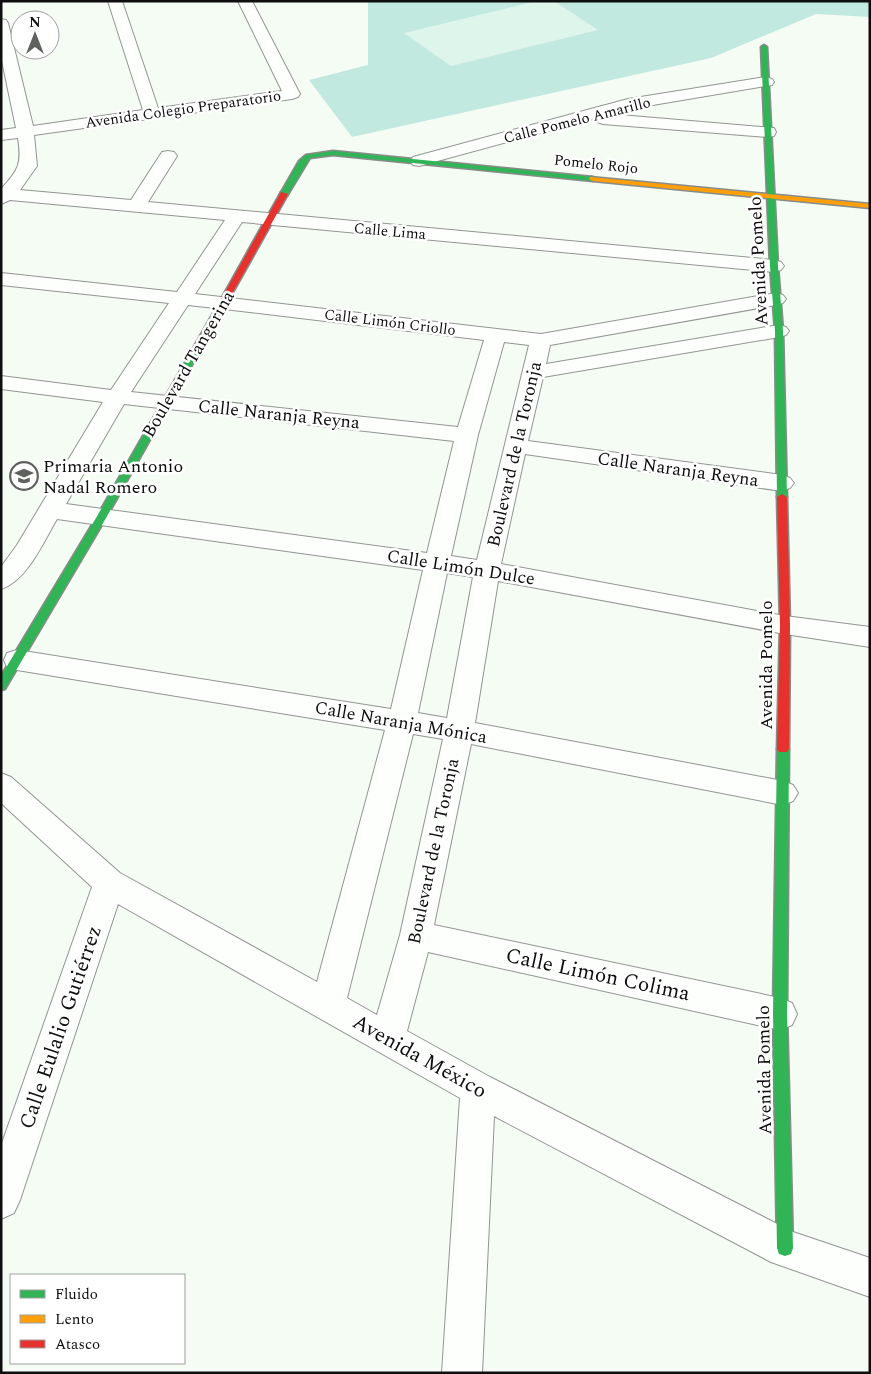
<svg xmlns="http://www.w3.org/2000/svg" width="871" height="1374" viewBox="0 0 871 1374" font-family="Spectral,serif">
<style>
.forest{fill:#c2e9e0}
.pitch{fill:#ddf5eb}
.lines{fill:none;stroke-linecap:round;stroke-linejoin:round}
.street-casing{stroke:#929592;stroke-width:2}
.fast-casing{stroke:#888c88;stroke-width:3}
.slow-casing{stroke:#888c88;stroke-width:3}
.jam-casing{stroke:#888c88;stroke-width:3}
.street{fill:#fdfffd;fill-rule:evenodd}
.fast{fill:#30b455;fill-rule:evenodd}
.slow{fill:#ff9f0a;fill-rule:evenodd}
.jam{fill:#e5322d;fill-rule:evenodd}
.labels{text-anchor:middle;stroke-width:5;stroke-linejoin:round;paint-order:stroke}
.far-street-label{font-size:15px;fill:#0e0e0e;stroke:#fff}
.street-label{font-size:18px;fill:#0e0e0e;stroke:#fff}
.poi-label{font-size:18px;fill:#0e0e0e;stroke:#fff;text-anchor:start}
.near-street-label{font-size:21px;fill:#0e0e0e;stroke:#fff}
</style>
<rect width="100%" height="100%" fill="#f4fcf4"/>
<!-- forest -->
<path class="forest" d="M368 1H870V17L816 14 711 58 352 137 309 80 368 65Z"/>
<!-- pitch -->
<path class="pitch" d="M537 1H554L598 30 451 66 404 33Z"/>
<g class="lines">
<defs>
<path id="street" d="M108 1H122L158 108 282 91 238 1H252L300 94 298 97 292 99 34 135 37 166 20 190 131 200 162 152 168 151 174 152 177 156 148 202 774 260 781 262 784 266 781 270 774 272 242 222 195 294 541 334 776 293 783 295 786 299 783 303 776 305 550 345 546 364 779 325 786 327 789 331 786 335 779 337 543 377 528 441 782 475 790 478 794 483 790 488 782 491 525 454 501 564 785 616 870 627V647L785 634 498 581 475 723 783 781 793 785 798 793 793 801 783 805 471 744 434 925 780 998 792 1003 797 1014 792 1025 780 1030 428 952 407 1031 490 1077 793 1232 870 1258V1297L771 1262 494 1116 482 1373H442L460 1098 118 904 20 1200 14 1213 1 1219V1146L92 887 1 803V773L11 777 120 873 317 982 385 730 17 670 7 667 4 660 7 653 17 650 391 709 423 570 57 519C44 541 27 581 1 589V567L17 545 103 402 1 389V376L111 390 169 303 1 285V273L177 292 225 220 10 200 1 204V189C19 170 22 163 18 138L1 140V130L16 128 1 56V19L6 20 8 23 33 126 143 110ZM188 305 224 309 484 340 458 427 131 392ZM504 342 529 345 477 560 451 556 478 435ZM124 404 454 441 427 553 66 504ZM447 573 473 577 447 718 418 713ZM413 734 443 739 400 935 377 1015 347 998Z
M766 77 772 79 774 82 772 85 629 109 608 114 774 128 776 132 774 136 768 137 603 124 597 122 596 118 419 166 413 165 410 161 413 157 628 99Z"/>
<path id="fast" d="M764 45 767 47 778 266 783 331 787 497 782 500 777 497 775 331 770 266 761 47Z
M333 151 593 177 597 179 593 181 333 155 310 158 287 196H281L280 194 299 161 306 155Z
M216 308H219L223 310 106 518 5 689 1 690V676L96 518Z
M783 744 787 746 789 749 787 1014 793 1248 791 1254 785 1256 779 1254 777 1248 773 1014 777 749 779 746Z"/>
<path id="slow" d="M590 177 870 204V208L593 181 589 179Z"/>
<path id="jam" d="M281 192 288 194 223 310 219 312H216L215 310Z
M782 494 787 497 790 625 789 749 787 752H779L777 749 780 625 777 497Z"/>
</defs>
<!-- street casing -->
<use href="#street" class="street-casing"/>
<!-- fast casing -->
<use href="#fast" class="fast-casing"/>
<!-- slow casing -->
<use href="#slow" class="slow-casing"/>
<!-- jam casing -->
<use href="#jam" class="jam-casing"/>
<!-- street -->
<use href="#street" class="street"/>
<!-- fast -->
<use href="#fast" class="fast"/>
<!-- slow -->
<use href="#slow" class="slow"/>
<!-- jam -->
<use href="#jam" class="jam"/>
</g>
<!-- icons -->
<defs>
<symbol id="school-ring" viewBox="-11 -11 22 22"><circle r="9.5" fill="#fff" stroke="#5e615e" stroke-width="1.5"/><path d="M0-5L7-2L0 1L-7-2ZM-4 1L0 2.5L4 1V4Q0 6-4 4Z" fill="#5e615e"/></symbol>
</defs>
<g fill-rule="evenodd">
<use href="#school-ring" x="8" y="460" width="32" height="32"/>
</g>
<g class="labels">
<!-- far-street labels -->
<g class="far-street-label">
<text transform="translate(183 109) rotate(-8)" y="5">Avenida Colegio Preparatorio</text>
<text transform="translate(577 120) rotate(-14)" y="5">Calle Pomelo Amarillo</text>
<text transform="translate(596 164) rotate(6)" y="5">Pomelo Rojo</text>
<text transform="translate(390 231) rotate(5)" y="5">Calle Lima</text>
<text transform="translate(390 322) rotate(7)" y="5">Calle Limón Criollo</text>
</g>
<!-- street labels -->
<g class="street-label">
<text transform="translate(758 261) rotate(-93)" y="6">Avenida Pomelo</text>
<text transform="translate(188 364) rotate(-60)" y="6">Boulevard Tangerina</text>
<text transform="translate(279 414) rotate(6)" y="6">Calle Naranja Reyna</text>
<text transform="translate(514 454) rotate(-77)" y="6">Boulevard de la Toronja</text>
<text transform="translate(678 469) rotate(8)" y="6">Calle Naranja Reyna</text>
<text transform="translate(461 567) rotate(9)" y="6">Calle Limón Dulce</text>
<text transform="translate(766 665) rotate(-90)" y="6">Avenida Pomelo</text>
<text transform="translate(401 722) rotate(10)" y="6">Calle Naranja Mónica</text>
<text transform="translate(433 851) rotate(-78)" y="6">Boulevard de la Toronja</text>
<text transform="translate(764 1070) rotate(-91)" y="6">Avenida Pomelo</text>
</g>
<!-- poi labels -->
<g class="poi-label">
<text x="43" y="472">Primaria Antonio<tspan x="43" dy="21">Nadal Romero</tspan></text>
</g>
<!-- near-street labels -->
<g class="near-street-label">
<text transform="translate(598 974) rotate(12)" y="7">Calle Limón Colima</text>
<text transform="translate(60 1027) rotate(-71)" y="7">Calle Eulalio Gutiérrez</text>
<text transform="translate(420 1056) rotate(29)" y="7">Avenida México</text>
</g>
</g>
<!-- border -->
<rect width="871" height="1374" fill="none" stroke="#0e0e0e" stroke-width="5"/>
<!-- legend -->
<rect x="10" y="1274" width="175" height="90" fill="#ffffff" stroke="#9f9f9f"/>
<rect x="20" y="1290" width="25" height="8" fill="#30b455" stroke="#9f9f9f"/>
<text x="55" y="1299" font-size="15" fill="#0e0e0e">Fluido</text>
<rect x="20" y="1315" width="25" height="8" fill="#ff9f0a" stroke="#9f9f9f"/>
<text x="55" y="1324" font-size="15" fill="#0e0e0e">Lento</text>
<rect x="20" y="1340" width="25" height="8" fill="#e5322d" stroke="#9f9f9f"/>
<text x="55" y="1349" font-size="15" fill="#0e0e0e">Atasco</text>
<!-- north arrow -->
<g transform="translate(35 35)"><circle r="24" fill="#ffffff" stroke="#9f9f9f"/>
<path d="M0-4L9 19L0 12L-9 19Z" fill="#5e615e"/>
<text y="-8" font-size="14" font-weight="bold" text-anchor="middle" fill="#0e0e0e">N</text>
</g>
</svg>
